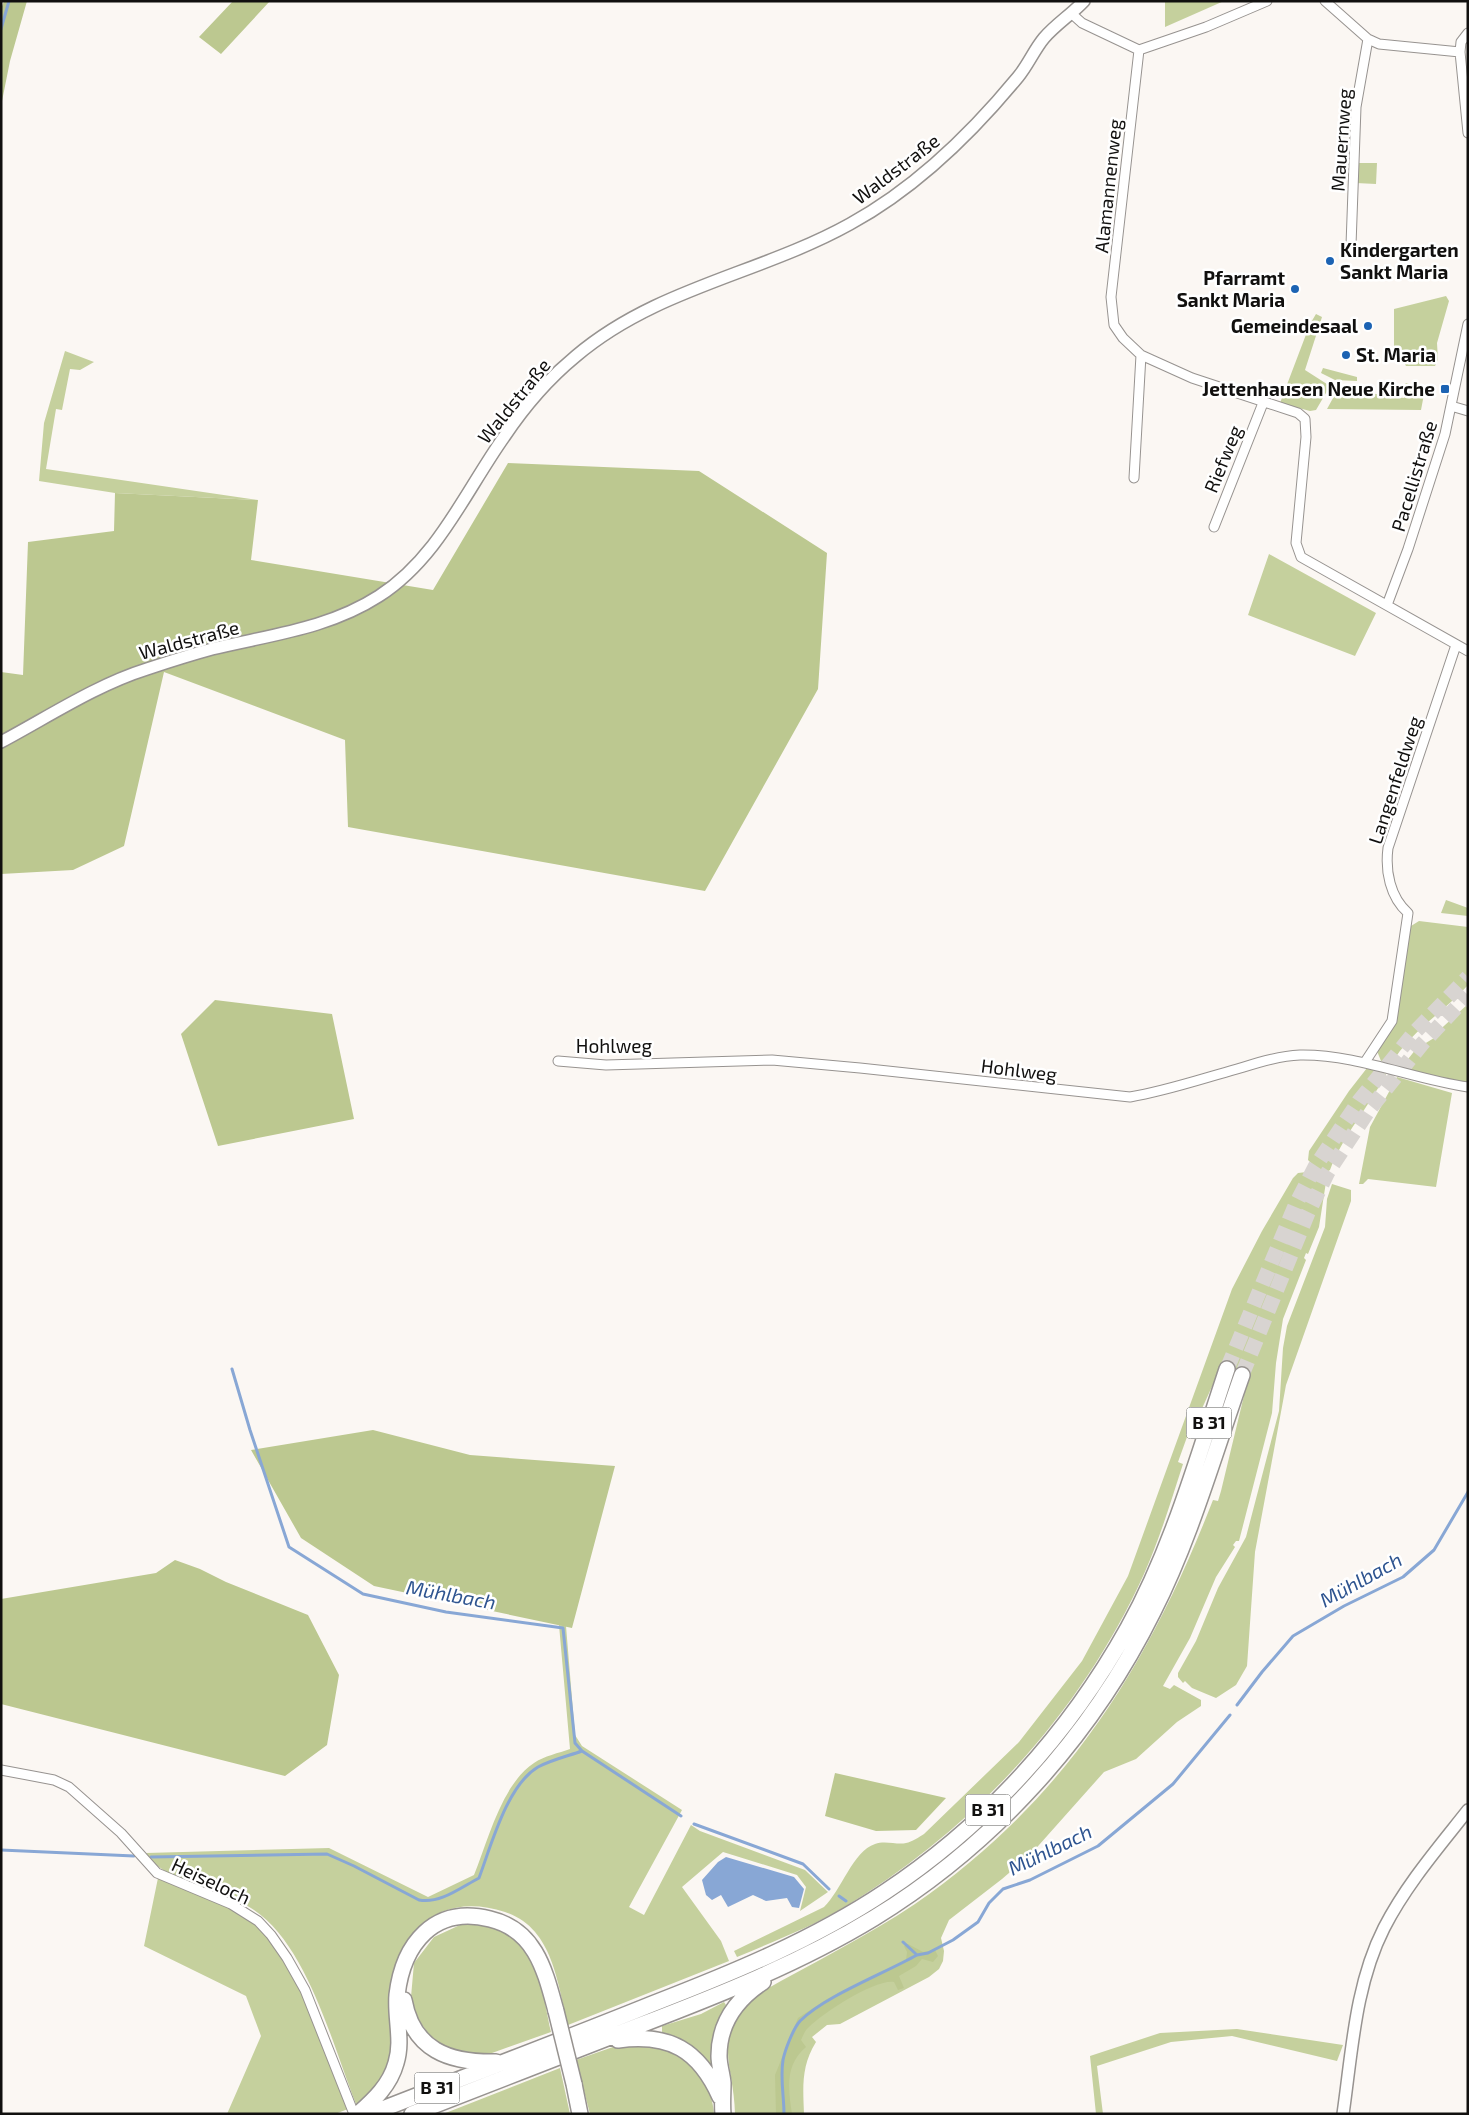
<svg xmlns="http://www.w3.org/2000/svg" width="1469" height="2115" viewBox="0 0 1469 2115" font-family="'Exo 2',sans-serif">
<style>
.green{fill:#c5d09d}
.forest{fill:#bcc890}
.water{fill:#88a7d5}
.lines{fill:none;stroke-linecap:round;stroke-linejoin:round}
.stream{stroke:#88a7d5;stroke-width:3}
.trunk-tunnel{stroke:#d8d4d1;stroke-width:15;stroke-dasharray:15 8;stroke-linecap:butt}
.minor-casing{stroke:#979390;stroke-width:11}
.tertiary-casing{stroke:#979390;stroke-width:14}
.trunk-casing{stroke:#979390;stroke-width:18}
.minor{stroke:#fff;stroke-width:9}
.tertiary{stroke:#fff;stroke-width:11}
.trunk{stroke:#fff;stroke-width:15}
.trunk-bridge-casing{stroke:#979390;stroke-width:18;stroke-linecap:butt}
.trunk-bridge{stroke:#fff;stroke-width:15}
.poi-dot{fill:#1c63b3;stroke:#fff;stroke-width:2}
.labels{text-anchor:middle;stroke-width:5;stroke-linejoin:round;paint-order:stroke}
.shield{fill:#fff;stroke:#585857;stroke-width:1}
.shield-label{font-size:18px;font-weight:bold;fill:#11100f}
.street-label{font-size:19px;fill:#11100f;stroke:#fff}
.poi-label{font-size:19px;font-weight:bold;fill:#11100f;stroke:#fff;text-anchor:end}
.water-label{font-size:20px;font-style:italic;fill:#2e5490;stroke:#fff}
</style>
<rect width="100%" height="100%" fill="#fbf7f3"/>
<!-- green -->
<path class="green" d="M1165 1H1224L1165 27Z
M1356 163H1377L1376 184 1356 183Z
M1446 296 1449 301 1437 343 1438 360 1435 366H1406L1402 359 1394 353V309Z
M1316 314 1322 317 1305 370 1330 386 1316 410 1310 411 1280 403 1310 324Z
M65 351 94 362 80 370 70 369 62 410 56 409 46 469 258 500 115 493 39 481 44 423Z
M1323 368 1357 377V381L1335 380 1321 373Z
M1406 383 1425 389 1421 410 1327 409 1338 389 1356 390 1358 393 1395 395V397L1404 398V391L1395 390 1397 386 1403 388Z
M1269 554 1376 613 1355 656 1248 615Z
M1446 900 1468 908V916L1441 913Z
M1419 921 1468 927V985C1443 1013 1408 1033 1391 1065L1381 1061 1377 1051 1396 1021 1408 932 1411 926Z
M1468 1004V1085L1401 1068 1416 1049 1434 1038 1433 1036Z
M1367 1068 1386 1074C1369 1107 1343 1135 1330 1170L1325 1173 1316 1168 1308 1160 1309 1151 1349 1091Z
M1397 1077 1452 1093 1436 1187 1368 1179 1363 1184H1359L1370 1127Z
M1307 1172 1326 1182 1319 1227 1308 1254 1306 1253 1304 1258 1306 1260 1283 1319 1276 1363 1272 1413 1239 1541H1236L1233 1545 1235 1547 1216 1577 1190 1638 1163 1686 1170 1689 1174 1685 1201 1700V1706L1177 1722 1136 1759 1104 1772 1031 1854 1002 1879 949 1920 941 1938 944 1951 943 1961 939 1969 929 1977 840 2024 827 2025 812 2037 816 2042C801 2066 803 2087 804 2114H735C734 2064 712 2042 751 1998 806 1966 863 1939 915 1904 1065 1800 1148 1667 1213 1500L1218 1501 1221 1491 1248 1379 1236 1370 1220 1369 1189 1437H1187L1178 1462 1183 1464C1171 1501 1160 1538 1144 1574 1081 1713 974 1829 843 1908 809 1928 772 1942 737 1957L734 1951 824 1907C841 1891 853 1851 875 1844 885 1840 897 1845 906 1843 912 1842 919 1837 924 1834L1019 1742 1082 1661 1128 1576 1232 1289 1262 1231 1293 1178 1298 1173Z
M1332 1184 1351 1190V1201L1286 1385 1255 1552 1247 1666 1236 1685 1216 1698 1192 1688 1185 1681 1183 1683 1178 1677V1673L1196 1641 1218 1588 1246 1537 1279 1411 1283 1348 1287 1326 1325 1227 1327 1199Z
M559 1625 566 1626 575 1735 582 1746 682 1810 629 1907 644 1915 691 1825 700 1831 805 1870 828 1892 800 1911 806 1887 797 1875 723 1852 682 1887 721 1941 729 1961 568 2025C557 1982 553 1928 505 1912 446 1892 399 1925 392 1986 390 2006 396 2026 394 2046 392 2070 376 2092 356 2104 333 2046 307 1945 254 1910 230 1894 194 1884 166 1872L155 1864 146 1853 329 1848 428 1897 474 1875C488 1840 502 1784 534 1763 544 1756 559 1753 570 1749Z
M158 1878 236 1909 255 1922 289 1960 348 2109 335 2114H227L261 2036 246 1996 144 1946Z
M460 1925C474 1925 494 1924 507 1931 541 1950 543 1999 551 2032L492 2053 457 2054 435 2043 418 2019 411 1997 414 1963 434 1937Z
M724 2002 726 2005 715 2028 713 2068C699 2050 685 2040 662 2034V2026L701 2014Z
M1237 2029 1343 2045 1337 2061 1232 2036 1171 2042 1097 2066 1103 2114H1096L1090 2056 1160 2033Z
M637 2042C650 2042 678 2051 689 2058 701 2067 714 2099 714 2114H590L576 2060 613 2047Z
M560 2068 570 2114H443Z"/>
<!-- forest -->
<path class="forest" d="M4 1H27L10 61 1 106V9Z
M233 1H270L221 54 199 37Z
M508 463 699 471 827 553 818 689 705 891 348 827 345 740 164 672 124 846 73 870 1 874V672L23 675 28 542 114 531 115 493 258 500 251 560 433 590Z
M215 1000 332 1014 354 1119 218 1146 181 1034Z
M373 1430 470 1455 615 1466 572 1628 374 1586 301 1538 251 1450Z
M175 1560 200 1569 226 1582 308 1615 339 1675 327 1745 285 1776 1 1704V1599L156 1573Z
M835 1773 946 1798 916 1830 876 1831 825 1816Z
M908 1944 923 1952 935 1950 938 1956 933 1962 922 1959 916 1966 899 1976 904 1988 898 1990 894 1982C875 1979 823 2013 809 2027 805 2030 803 2036 801 2040L806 2047C785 2065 788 2088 792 2114H776L775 2075 798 2018 827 1999 906 1960 907 1952 904 1946Z"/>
<!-- water -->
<path class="water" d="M726 1857 794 1877 804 1889 799 1908 792 1907 787 1898 766 1901 753 1895 728 1907 721 1895 712 1900 706 1895 702 1880 718 1862Z"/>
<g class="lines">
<!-- stream -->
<path class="stream" d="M1 29 9 1
M232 1369 250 1430 289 1547 363 1594 446 1612 563 1628 575 1743 582 1751 681 1816
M1237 1705 1262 1672 1293 1636 1344 1606 1403 1577 1434 1550 1468 1492
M694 1824 803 1864 829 1889
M1 1850 134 1856
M151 1857 327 1854 354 1866 419 1900C440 1904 460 1888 479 1878 491 1846 507 1785 538 1767 551 1760 568 1756 582 1751
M839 1896 846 1901
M903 1942 917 1955
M784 2114C784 2096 780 2078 783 2060 785 2050 793 2029 800 2021 825 1996 883 1974 917 1955L928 1953 953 1940 978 1922 989 1903 1003 1889 1030 1880 1098 1846 1173 1784 1230 1715"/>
<!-- trunk-tunnel -->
<path class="trunk-tunnel" d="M1227 1369 1295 1206 1315 1167 1359 1101 1413 1034 1468 977
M1242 1375 1308 1213 1328 1172 1369 1110 1422 1044 1468 995"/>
<defs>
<path id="minor" d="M1325 1 1368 39 1379 44 1460 52
M1072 14 1082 23 1139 50 1206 27 1267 1
M1468 33 1461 42 1460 52 1468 133
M1139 50 1111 297 1114 325 1123 338 1141 355 1192 378 1298 413 1305 419 1306 437 1296 543 1301 557 1468 651
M1351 245 1356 107 1368 39
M1451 406 1468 411
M1134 478 1141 355
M1214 527 1263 403
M1387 605 1408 549 1445 434 1468 324
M558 1061 606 1065 772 1060 860 1068 1130 1097C1166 1091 1201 1079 1237 1069 1257 1063 1278 1056 1300 1055 1357 1054 1412 1079 1468 1087
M1365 1062 1392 1021 1408 913C1390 897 1385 871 1388 848L1456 645
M1 1770 54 1780 69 1787 121 1833 157 1873 231 1904 258 1921 271 1935 287 1958 305 1990 354 2114"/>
<path id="tertiary" d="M1 742C48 717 96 685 147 669 168 662 190 655 212 649 269 635 328 629 379 596 438 558 465 492 504 437 524 407 548 379 576 356 656 288 760 274 850 224 916 188 971 134 1018 77 1028 65 1034 50 1044 38 1056 24 1072 14 1084 1
M1343 2114C1352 2052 1355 1985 1384 1928 1406 1885 1438 1848 1468 1810"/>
<path id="trunk" d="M404 2000C413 2050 449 2063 496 2062
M618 2040C670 2033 699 2050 720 2097
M574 2084 580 2114
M358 2114C374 2100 390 2085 396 2063 403 2041 395 2018 397 1995 403 1944 434 1905 490 1919 536 1930 545 1971 556 2011
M370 2114C464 2077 558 2042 652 2004 732 1973 813 1940 885 1892 986 1825 1069 1734 1128 1628 1173 1547 1198 1456 1227 1369
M412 2114C487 2085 563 2055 638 2026 719 1995 800 1963 874 1918 993 1845 1091 1737 1153 1612 1191 1537 1214 1454 1242 1375
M723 2114C722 2103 723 2093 723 2083 722 2073 719 2065 719 2056 719 2023 737 1999 763 1982"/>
</defs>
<!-- minor casing -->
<use href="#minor" class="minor-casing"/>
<!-- tertiary casing -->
<use href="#tertiary" class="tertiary-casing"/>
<!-- trunk casing -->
<use href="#trunk" class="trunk-casing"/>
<!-- minor -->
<use href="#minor" class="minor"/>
<!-- tertiary -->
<use href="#tertiary" class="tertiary"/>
<!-- trunk -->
<use href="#trunk" class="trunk"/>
<defs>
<path id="trunk-bridge" d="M556 2011 574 2084"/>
</defs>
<!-- trunk-bridge casing -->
<use href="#trunk-bridge" class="trunk-bridge-casing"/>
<!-- trunk-bridge -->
<use href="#trunk-bridge" class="trunk-bridge"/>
</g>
<!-- markers -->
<g class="poi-dot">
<circle cx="1330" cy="261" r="5"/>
<circle cx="1295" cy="289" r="5"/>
<circle cx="1368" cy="326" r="5"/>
<circle cx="1346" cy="355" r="5"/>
<rect x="1440" y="384" width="10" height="10" rx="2.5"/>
</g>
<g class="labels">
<!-- shield labels -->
<g class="shield">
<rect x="1186.5" y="1407.5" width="45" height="31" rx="4"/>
<rect x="965.5" y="1794.5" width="45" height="31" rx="4"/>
<rect x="414.5" y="2072.5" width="45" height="31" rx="4"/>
</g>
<g class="shield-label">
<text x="1209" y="1429">B 31</text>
<text x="988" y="1816">B 31</text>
<text x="437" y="2094">B 31</text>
</g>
<!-- street labels -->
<g class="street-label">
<text transform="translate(1341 140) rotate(-86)" y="7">Mauernweg</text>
<text transform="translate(896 169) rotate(-37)" y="7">Waldstraße</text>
<text transform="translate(1108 186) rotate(-84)" y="7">Alamannenweg</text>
<text transform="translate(514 401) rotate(-51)" y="7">Waldstraße</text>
<text transform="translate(1223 459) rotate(-68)" y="7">Riefweg</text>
<text transform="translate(1414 476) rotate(-73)" y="7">Pacellistraße</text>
<text transform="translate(189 640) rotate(-15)" y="7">Waldstraße</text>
<text transform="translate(1395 780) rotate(-72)" y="7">Langenfeldweg</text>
<text x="614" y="1053">Hohlweg</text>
<text transform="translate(1019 1070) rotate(7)" y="7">Hohlweg</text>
<text transform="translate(211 1881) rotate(25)" y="7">Heiseloch</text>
</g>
<!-- poi labels -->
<g class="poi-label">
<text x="1340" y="257" text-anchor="start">Kindergarten<tspan x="1340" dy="22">Sankt Maria</tspan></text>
<text x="1285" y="285">Pfarramt<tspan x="1285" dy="22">Sankt Maria</tspan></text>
<text x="1358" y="333">Gemeindesaal</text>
<text x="1356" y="362" text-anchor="start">St. Maria</text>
<text x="1435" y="396">Jettenhausen Neue Kirche</text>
</g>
<!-- water labels -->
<g class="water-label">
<text transform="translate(1361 1580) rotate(-29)" y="7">Mühlbach</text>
<text transform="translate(451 1595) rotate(10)" y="7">Mühlbach</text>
<text transform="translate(1050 1850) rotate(-26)" y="7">Mühlbach</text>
</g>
</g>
<!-- border -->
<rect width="1469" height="2115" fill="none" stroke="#11100f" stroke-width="5"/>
</svg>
